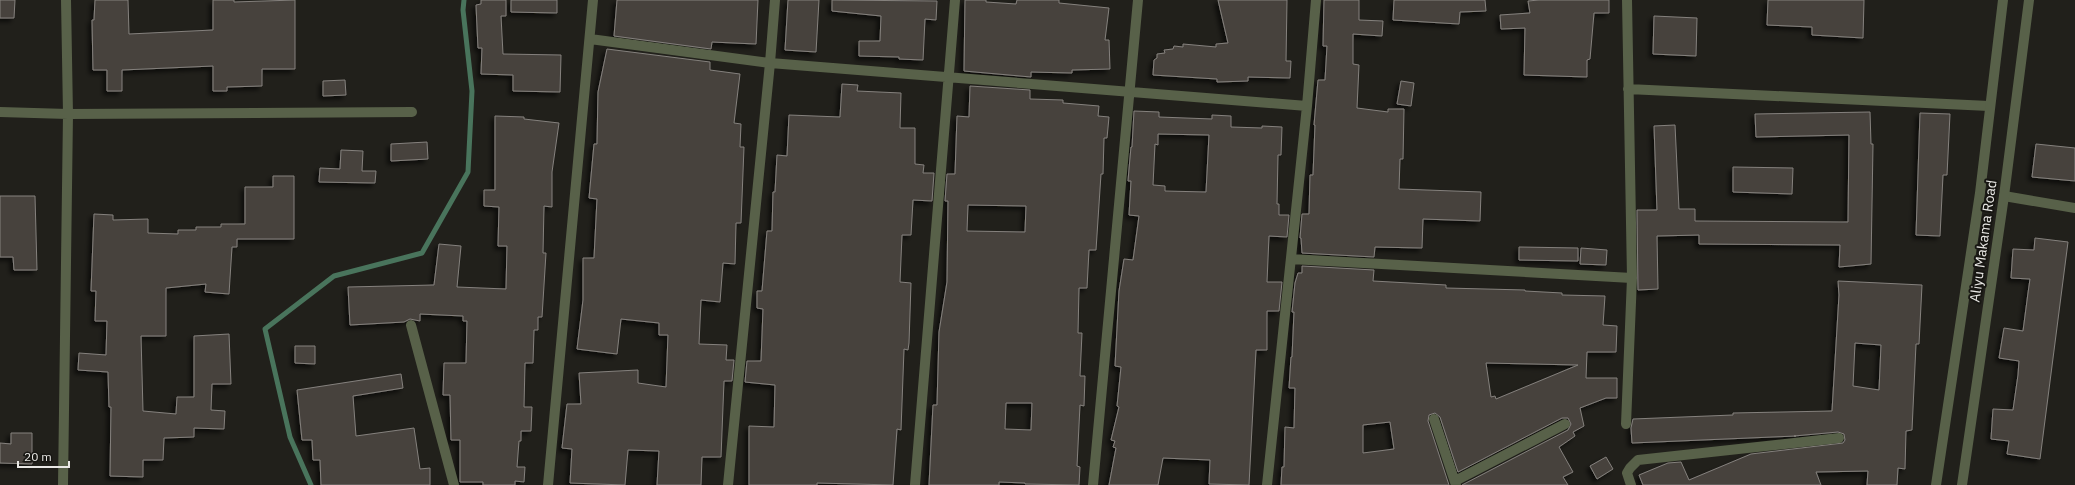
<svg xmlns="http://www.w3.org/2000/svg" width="2075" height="485" viewBox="0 0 2075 485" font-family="'IBM Plex Sans',sans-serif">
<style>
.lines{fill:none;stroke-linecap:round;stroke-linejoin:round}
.stream{stroke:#49745c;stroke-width:5}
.building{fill:#46423e;stroke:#85817d;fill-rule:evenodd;filter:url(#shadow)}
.minor{stroke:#586149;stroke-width:10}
.tertiary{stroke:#586149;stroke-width:10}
.labels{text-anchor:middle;stroke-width:4;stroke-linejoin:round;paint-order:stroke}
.street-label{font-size:14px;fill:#e9e8e5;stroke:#171612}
</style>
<defs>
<filter id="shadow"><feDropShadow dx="-3.5" dy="3.5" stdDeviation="2" flood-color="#0009"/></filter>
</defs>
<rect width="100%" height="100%" fill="#21201b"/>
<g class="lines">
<!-- stream -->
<path class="stream" d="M311 485 290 437 265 329 334 276 422 253 468 172 472 91 463 10 464 0"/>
</g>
<!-- building -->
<path class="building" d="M0 0H15L14 18H0Z
M95 0H128L129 34 213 30V0H234V2L295 0V69H262V86L227 87V91H213V66L122 70V91H107V70H93L92 20H94Z
M481 0H506V16H501L503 54 561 55 560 92 513 91V75L481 74 482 48H478L476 5 481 4Z
M511 0H557V13L511 12Z
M617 0H758L756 44 712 42 711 49 614 36Z
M788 0H819L816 52 785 50Z
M832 0 937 1 936 20 925 19 923 60 899 59V57L859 56V41H880L881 16 832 11Z
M965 0H986V2L1016 4 1017 0H1059V3L1109 8 1105 40H1109L1110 69 1072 70V73L1031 72V77L964 71Z
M1218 0H1287L1286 61H1291L1290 78 1248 77V81L1217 82V79L1153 75 1154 60 1157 58V54L1165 53 1164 50 1173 49 1174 46 1183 47V44L1216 47V44L1228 43Z
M1324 0H1359V20L1383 21 1382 36 1353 34V64L1359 65 1357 108 1388 112V109H1404L1403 159H1400L1399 189 1481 192 1480 221 1423 219 1422 248 1375 247 1374 257 1302 253 1301 238H1300L1302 214H1309L1310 175H1313L1315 125H1314L1318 80H1325L1327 46H1323Z
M1394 0H1485L1486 11 1460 12 1459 24 1393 20Z
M1539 0H1609V13H1594L1590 59 1587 60V77L1524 75 1525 28 1501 29 1500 15 1530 13 1528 1Z
M1768 0H1864L1863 38 1812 35V27L1767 25Z
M1654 16 1697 18 1696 56 1653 54Z
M607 49 710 62V70L740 74 734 123 741 124 740 147H744L741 223H736L735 264 723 263 720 302 701 300 699 344 727 345 726 360H734L732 381H724L721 457H702L701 485H657L659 451 628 450 625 485 570 483 572 449 562 448 567 404H581L579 373 638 370V383L666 387 668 335H659V323L621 319 617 354 577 349 583 300V258H594L597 199 589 198 594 144H597L598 92Z
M345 80 346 95 323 96V81Z
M1401 81 1414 83 1411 106 1397 104Z
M842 84 858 85 857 91 901 93 900 128H915V164L924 165 923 173H934L932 201 913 200 911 235H902L900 282 911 283 909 343 908 350 904 349 901 430 897 429 893 485 817 483V485H749V426L774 427 775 385 745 382 747 361H761L763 309 757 308V291H762L767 231H772L773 192H775L777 155 787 156 789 115 840 117Z
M970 86 1030 90V99L1063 100V103L1099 106 1098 116 1109 117 1107 138H1104L1103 174H1101L1096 250H1089L1087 288H1079L1078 333H1082L1080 376H1085L1084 406 1080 405 1077 466 1080 467 1079 485 1025 484V483L999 482V485H929L933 405H937L939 332 947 282 948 201H945L947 174H955L957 116 969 117ZM968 205 1026 206 1025 232 967 231ZM1006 403H1032L1031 430 1005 429Z
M1134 111 1159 112V117L1212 119V115L1231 116V127L1262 128V126L1282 127 1281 155H1278L1277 204H1279V215H1289L1287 237 1269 236 1267 282H1282L1279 311H1267V350H1256L1249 485 1209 484 1210 460 1163 458 1158 485H1109L1116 448 1113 447 1115 441 1111 440 1119 407 1117 406 1121 367 1115 366 1119 291 1124 259 1133 260 1139 216 1129 215 1131 181H1128L1129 169 1131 147H1132ZM1158 134 1209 135 1206 192 1165 191V186L1153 185 1155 144 1158 145Z
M1870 112 1871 144H1873L1871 264 1839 267 1840 245 1699 244V235L1657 236 1658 289 1638 290 1637 210H1657L1654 126 1675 125 1679 209H1695V221L1848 222 1849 135 1756 137 1755 114Z
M1920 113 1950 114 1947 175H1943L1940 236 1916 235Z
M495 116 524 117V119L559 123 552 172V207L544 206 543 253H546L542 317H538V330H534L533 363H525L524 407H532L531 431H521V441H519L517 467H525L524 482 515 481V485H483V482H460V440H451L450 395H443L444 363H466L467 321H463V316L420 314V321L410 319 404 322 350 325 348 287 434 285 439 244 461 246 457 287 506 289 507 246H498L499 207 484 206V190H495Z
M427 142 428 159 391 161V144Z
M2036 144 2075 148V181L2032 177Z
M341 150 363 151 362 171H376L375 183 319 182 320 168 340 169Z
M1733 167 1793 168 1792 194 1733 192Z
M273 176H294V239H237V247H232L229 294 205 292 206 284 166 288V336H141L143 411 176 414 177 397H194V336L229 334 231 384H212L211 410 225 411 224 429 194 428V437L164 438 163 460H143V477L110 476 111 407H109L108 372 78 370 79 353 106 355 107 321H95L96 291H91L94 214 113 215V220L148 219V233L178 234V230H196V227H221V224H245V187H273Z
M0 196H35L37 270H14L13 257H0Z
M2035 238 2068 242 2040 459 2007 454 2009 441 1991 439 1993 409 2013 410 2018 375 2019 361 1999 358 2004 328 2023 331 2028 293 2030 279 2011 278 2013 249 2034 250Z
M1519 247 1578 248V261L1519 260Z
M1581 248 1607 250 1606 265 1580 264Z
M1302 266 1374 270 1373 281 1446 285V288L1525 290V291L1562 293V295L1605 296 1603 325 1617 326 1616 352H1587L1586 378H1617V398H1606L1580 408 1584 426 1573 432 1575 436 1559 447 1573 472 1563 477 1568 485H1462L1568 430 1571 424 1568 418H1562L1458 472 1440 417 1435 413 1429 415 1428 421 1449 485H1281L1282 467H1284L1285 427 1294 428 1295 388H1289L1291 357H1292L1294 312H1292L1295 283 1298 273H1302ZM1486 363 1578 365 1496 399 1495 396 1491 397ZM1390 422 1394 449 1363 453V425Z
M1838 281 1922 285 1919 344H1916L1912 430 1906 431 1905 469 1898 468 1897 485H1867L1868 471 1816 472 1821 485H1643L1639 475 1668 463 1681 462 1689 480 1751 454 1843 443 1845 440 1844 434 1838 432 1794 436H1796L1632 443 1631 428 1633 419 1733 415V413L1832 411 1839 295ZM1855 343 1881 345 1879 390 1853 386Z
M295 346H315V364L295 363Z
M401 374 403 388 353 396 356 436 414 428 420 469 430 468V485H321L320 460H313L312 440H302L297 390Z
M11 433H32V464L0 463V443L11 444Z
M1606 457 1613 469 1597 479 1590 466Z"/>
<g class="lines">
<!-- minor -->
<path class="minor" d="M590 39 770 63 1307 106
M1628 89 1989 106
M0 112 68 114 412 112
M2004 196 2075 208
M1291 259 1632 278
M411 325 454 485
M1434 419 1456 485
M1626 424 1632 278 1627 0
M1455 481 1565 424
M63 485 68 114 66 0
M548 485 593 0
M728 485 770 63 775 0
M915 485 955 0
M1093 485 1138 0
M1267 485 1307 106 1316 0
M1631 485 1627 473 1630 468 1638 460 1839 438"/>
<!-- tertiary -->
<path class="tertiary" d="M1936 485 1980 193 2003 0
M1962 485 2004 196 2029 0"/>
</g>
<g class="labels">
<!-- street labels -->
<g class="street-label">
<text transform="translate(1983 241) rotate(-82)" y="5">Aliyu Makama Road</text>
</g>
</g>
<!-- scale -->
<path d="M18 461v6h51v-6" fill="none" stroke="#e9e8e5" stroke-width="2"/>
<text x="24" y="461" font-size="12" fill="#e9e8e5" stroke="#171612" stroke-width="3" paint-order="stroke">20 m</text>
</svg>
